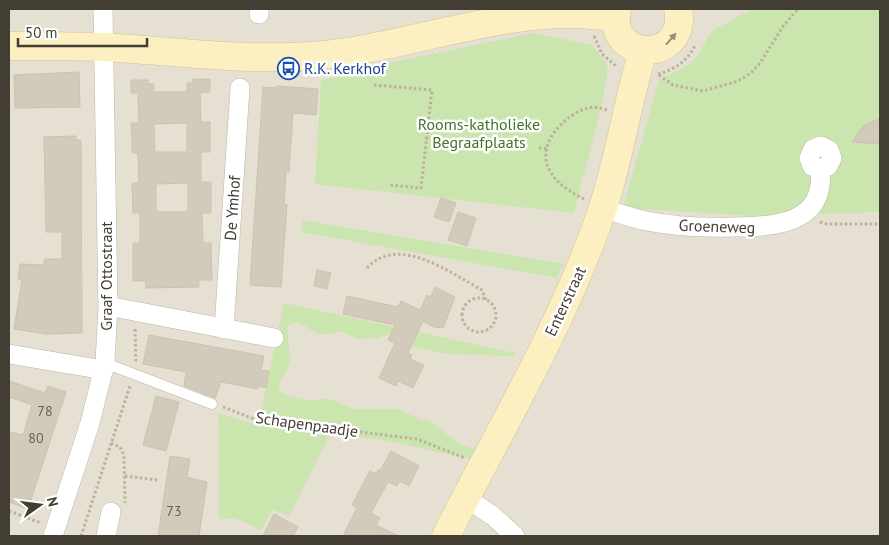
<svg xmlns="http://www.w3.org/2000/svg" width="889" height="545" viewBox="0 0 889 545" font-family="'PT Sans',sans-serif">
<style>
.residential{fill:#e5e0d2}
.green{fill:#cae5ae}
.building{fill:#d2caba;stroke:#cdc2ad;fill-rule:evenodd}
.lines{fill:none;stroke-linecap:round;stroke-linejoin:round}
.lane-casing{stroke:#bcb6a7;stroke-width:11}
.street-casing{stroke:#bcb6a7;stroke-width:20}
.secondary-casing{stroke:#d0c295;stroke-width:29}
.path{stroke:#bdb299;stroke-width:3;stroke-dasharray:2.5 2.5;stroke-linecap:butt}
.lane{stroke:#fff;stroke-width:10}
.street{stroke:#fff;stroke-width:19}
.secondary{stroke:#fcf0c3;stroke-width:28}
.oneway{fill:#968e74}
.labels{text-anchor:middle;stroke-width:5;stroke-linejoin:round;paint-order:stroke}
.number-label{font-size:14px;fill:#676156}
.transit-label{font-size:16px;fill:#164399;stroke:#fff;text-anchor:start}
.park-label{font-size:16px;fill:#43722a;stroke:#fff}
.street-label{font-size:16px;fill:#433e34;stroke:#fff}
</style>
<rect width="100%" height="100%" fill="#f1eee4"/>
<!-- residential -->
<path class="residential" d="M9 9H880V536H9Z"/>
<!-- green -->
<path class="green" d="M753 9H880V212L756 216 623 208 659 80 688 65 697 57 709 35 717 28Z
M534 33 592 45 608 66 603 99 574 213 315 184 321 80 355 74 354 70Z
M303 220 563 264 557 278 301 232Z
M284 303 515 353 514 356 446 354 410 346 412 342 391 333 377 338 357 339 341 331 320 335 298 322 287 325 290 359 287 370 279 383V389L283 394 306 400 329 399 354 409H397L421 420H428L463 446 475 449 470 459 384 440 330 434 289 516 272 509 261 530 235 518 219 519 218 413 258 426Z"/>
<!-- building -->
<path class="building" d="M79 72 80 107 15 108 14 75Z
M193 79H210V92L200 93 201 122H210V152H201V182H211V213H202L203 243H211L212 280H199V287L146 288V281H133V243H140V213H133L132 183H139L138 153H132V140L131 123H139L138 93H131V80H148V84H154V92H187V83H193ZM187 123V152H155L154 124ZM188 183V212H156V184Z
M277 86 318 89 316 115 293 113 289 172 286 171 284 204 287 205 281 287 250 285 263 87 276 88Z
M880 118V144L852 142 863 126Z
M76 136V140H81L82 333 47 334 14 329 22 280 18 279 20 264 44 265V259H62V232H46L44 137Z
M441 198 456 203 449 222 434 217Z
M458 212 476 218 467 246 448 240Z
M317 270 331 273 327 289 314 286Z
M435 287 455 297 443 328 434 327 423 321 408 353 412 355 410 359 424 365 413 388 398 381 396 386 379 378 395 343 388 340 395 325 343 314 347 296 398 307 401 301 420 310 427 295 431 297Z
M149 335 264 356 261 370 269 371 266 388 258 386V389L221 382 215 398 184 386 186 372 143 364Z
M9 381 45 393 48 386 66 392 28 509 9 502V432L23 435 32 405 9 397Z
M156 396 179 402 166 451 143 445Z
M391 451 419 466 409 486 399 481 397 486 388 482 371 513 380 518 376 525 399 536H343L357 508 352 505 368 474 370 471 376 474 378 470 380 471Z
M170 456 190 459 187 477 207 482 199 536H158Z
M274 514 298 527 293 536H263Z"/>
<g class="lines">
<defs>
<path id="lane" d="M105 363 212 404"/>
<path id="street" d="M259 9V14
M603 208C618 213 632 218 647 221 676 227 705 228 734 227 775 227 826 224 820 169L828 166 832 158 829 150 821 146 813 149 809 158 812 166 820 169
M108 306 274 338
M224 329 240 88
M9 354 104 370
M466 498 493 516 515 536
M53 536 90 423 105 363 108 306 103 9
M106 536 111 512"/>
<path id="secondary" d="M617 9C605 63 689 64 678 9
M9 46C40 46 72 46 104 47 173 51 242 61 312 56 410 49 518 0 615 18
M446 536C499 431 560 330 599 219 619 164 626 106 643 51"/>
</defs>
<!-- lane casing -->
<use href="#lane" class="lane-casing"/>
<!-- street casing -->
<use href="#street" class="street-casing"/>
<!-- secondary casing -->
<use href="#secondary" class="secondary-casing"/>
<!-- path -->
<path class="path" d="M594 36 602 54 617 67
M658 74C674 70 688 61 695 45
M659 75 673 85 703 91 738 81 751 73 760 63 784 25 798 9
M374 85 432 90 421 188 389 185
M426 138 527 147
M539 148 548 149
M584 199C571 192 556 184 549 169 536 144 565 114 588 108 594 106 601 108 607 110
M820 222 827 224H880
M367 268C398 234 449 272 482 290L486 300
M462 315a17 17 0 1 1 34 0a17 17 0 1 1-34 0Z
M135 329 136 363
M223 407 254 419 417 439 465 458
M111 443 120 447 124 455 125 503
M125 476 157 480
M9 511 41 523
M81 536 130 386"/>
<!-- lane -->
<use href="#lane" class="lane"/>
<!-- street -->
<use href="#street" class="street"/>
<!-- secondary -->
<use href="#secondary" class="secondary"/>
</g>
<!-- one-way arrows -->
<defs><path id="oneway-solid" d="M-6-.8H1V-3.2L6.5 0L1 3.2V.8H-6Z" transform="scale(1.25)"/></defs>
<use class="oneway" href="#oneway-solid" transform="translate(671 39) rotate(-49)"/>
<!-- icons -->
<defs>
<symbol id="bus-ring" viewBox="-11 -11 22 22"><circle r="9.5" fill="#fff" stroke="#1a4fb4" stroke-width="1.5"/><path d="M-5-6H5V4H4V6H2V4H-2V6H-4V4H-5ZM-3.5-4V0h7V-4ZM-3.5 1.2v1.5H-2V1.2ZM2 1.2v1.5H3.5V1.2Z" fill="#1a4fb4"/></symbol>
</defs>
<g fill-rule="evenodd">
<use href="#bus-ring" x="276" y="56" width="25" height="25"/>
</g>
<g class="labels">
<!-- number labels -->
<g class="number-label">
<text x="45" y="416">78</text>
<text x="36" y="443">80</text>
<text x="174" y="516">73</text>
</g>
<!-- transit labels -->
<g class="transit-label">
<text x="304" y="74">R.K. Kerkhof</text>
</g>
<!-- park labels -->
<g class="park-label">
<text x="479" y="130">Rooms-katholieke<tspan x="479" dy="18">Begraafplaats</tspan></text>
</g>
<!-- street labels -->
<g class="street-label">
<text transform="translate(232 208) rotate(-86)" y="6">De Ymhof</text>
<text transform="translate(717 226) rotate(2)" y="6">Groeneweg</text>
<text transform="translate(106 276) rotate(-90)" y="6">Graaf Ottostraat</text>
<text transform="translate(565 301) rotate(-65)" y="6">Enterstraat</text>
<text transform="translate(307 424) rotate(8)" y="6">Schapenpaadje</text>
</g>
</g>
<!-- border -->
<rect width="889" height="545" fill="none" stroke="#433e34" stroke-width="20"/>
<!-- north arrow -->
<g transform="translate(40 505) rotate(76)" stroke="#ffffff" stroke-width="4" paint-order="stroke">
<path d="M0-4L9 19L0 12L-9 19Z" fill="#433e34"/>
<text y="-8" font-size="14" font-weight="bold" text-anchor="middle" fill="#433e34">N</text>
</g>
<!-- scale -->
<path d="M18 38v8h129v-8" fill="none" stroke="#433e34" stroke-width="2.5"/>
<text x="25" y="38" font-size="15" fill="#433e34" stroke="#ffffff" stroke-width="4" paint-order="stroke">50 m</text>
</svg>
